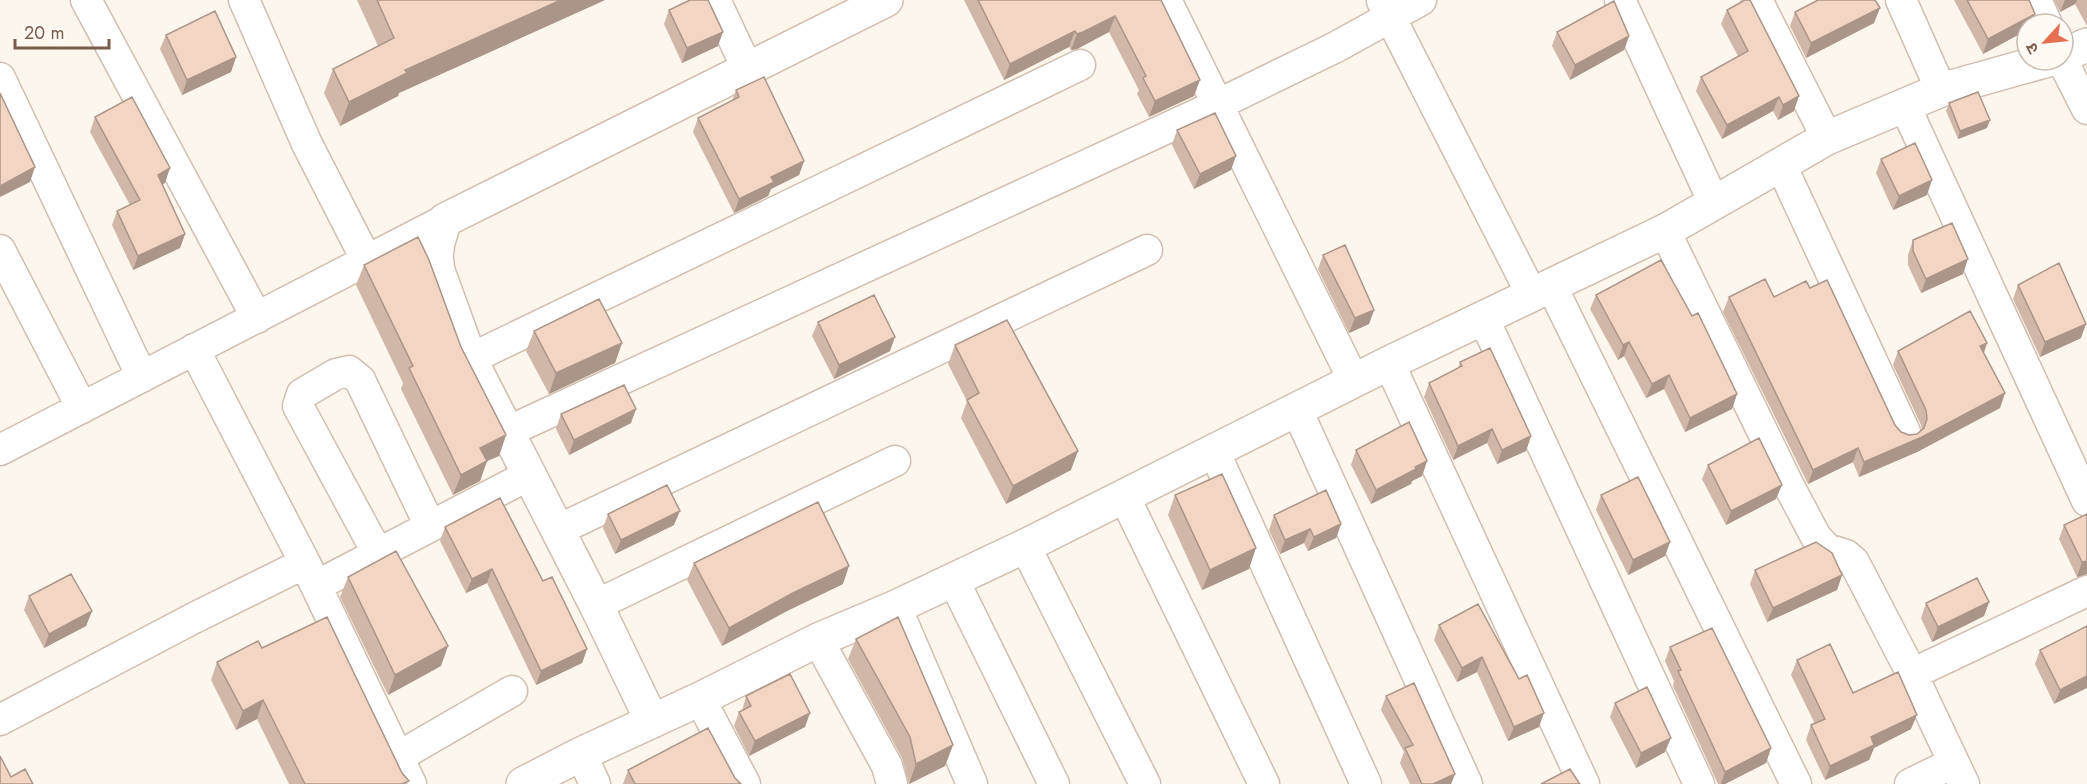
<svg xmlns="http://www.w3.org/2000/svg" width="2087" height="784" viewBox="0 0 2087 784" font-family="Jost,'Noto Sans Devanagari',sans-serif">
<style>
.lines{fill:none;stroke-linecap:round;stroke-linejoin:round}
.minor-casing{stroke:#d1beb0;stroke-width:33}
.tertiary-casing{stroke:#d1beb0;stroke-width:36}
.minor{stroke:#fff;stroke-width:30}
.tertiary{stroke:#fff;stroke-width:33}
.wall{fill:#d1b7a8}
.shaded-wall{fill:#aa9588}
.building{fill:#f3d5c3;stroke:#aa9588;stroke-width:1.5}
</style>
<rect width="100%" height="100%" fill="#fdf6ec"/>
<g class="lines">
<defs>
<path id="minor" d="M86 0 257 318
M244 0 307 144 366 259
M715 0 747 68
M1166 0 1354 381
M1620 0 1714 203
M1757 0 1827 138
M1901 0 1941 90
M2036 0 2047 24
M1382 1 1532 295
M2062 60 2087 109
M0 78 142 377
M1904 104 2087 501
M1781 165 1905 432
M1665 231 1789 486 1816 537 1827 549 1846 555 1854 562 1912 674 1964 784
M0 250 82 408
M1551 285 1796 784
M1483 317 1699 784
M194 349 305 563 411 784
M470 359 1080 65
M1389 363 1584 784
M1297 410 1467 784
M507 432 1217 105 1336 47 1421 0
M0 450 445 220
M1214 451 1366 784
M1124 496 1264 784
M558 530 1147 250
M1025 546 1145 784
M378 554 298 406 302 394 336 374 349 371 360 380 430 526
M954 581 1054 784
M316 586 529 475
M596 605 895 461
M896 607 972 784
M818 640 887 766 892 784
M1912 674 2087 591
M700 699 745 784
M0 720 194 618 305 563
M581 754 595 784
M398 757 512 691
M1910 784 1953 763"/>
<path id="tertiary" d="M2063 55 2087 45
M652 721 596 605 470 359 438 271 436 256 438 242 445 220 886 0
M523 784 581 754 700 699 818 640 896 607 1025 546 1389 363 1665 231 1827 138 1941 90 2048 60"/>
</defs>
<!-- minor casing -->
<use href="#minor" class="minor-casing"/>
<!-- tertiary casing -->
<use href="#tertiary" class="tertiary-casing"/>
<!-- minor -->
<use href="#minor" class="minor"/>
<!-- tertiary -->
<use href="#tertiary" class="tertiary"/>
</g>
<!-- wall -->
<path class="wall" d="M357 0H605L399 93 398 96 340 126 324 93 333 69 378 46Z
M964 0H1161L1194 96 1149 117 1137 94 1139 90 1109 32 1077 49 1071 50 1069 47 1004 80Z
M1954 0H2029L2027 30 1983 54Z
M2054 0H2087V26L2075 4 2060 12Z
M669 10 718 46 682 63 664 24Z
M1727 10 1794 111 1778 120 1773 111 1722 139 1696 91 1701 77 1738 56 1721 24Z
M1795 12 1874 23 1806 58 1790 26Z
M1557 32 1629 36 1624 50 1570 80 1552 46Z
M166 35 236 57 231 72 182 95 160 49Z
M736 90 804 161 799 175 771 189 768 196 734 213 693 132 698 118 732 101Z
M1949 103 1987 128 1958 139 1946 111Z
M95 117 165 183 162 184 185 234 180 248 133 270 112 225 117 211 130 205 90 132Z
M1177 130 1231 170 1194 189 1172 145Z
M1881 159 1927 195 1893 210 1876 173Z
M1913 240 1963 274 1921 293 1908 265V255Z
M1323 255 1374 310 1369 324 1349 333 1318 269Z
M364 265 461 347 506 435 499 456 487 461 480 481 453 495 401 389 403 383 356 285Z
M2018 285 2081 338 2040 357 2013 299Z
M1810 288 1895 425 1901 432 1909 435 1917 434 1922 430 1921 425 1893 365 1898 351 1987 343 1984 353 2005 393 2000 408 1917 452 1859 477 1853 462 1808 484 1723 312 1729 297H1774Z
M1596 295 1692 316 1737 394 1732 409 1685 432 1664 389 1646 398 1624 356 1618 360 1590 309Z
M818 322 890 351 834 379 812 336Z
M534 331 622 343 615 363 549 394 526 351Z
M955 345 1071 470 1006 504 961 418 967 401 948 364Z
M1460 362 1531 436 1526 451 1497 464 1487 443 1453 460 1424 397 1429 383 1458 369Z
M561 414 631 423 569 455 556 429Z
M1356 450 1427 461 1422 476 1412 481 1411 484 1371 504 1351 465Z
M1708 465 1776 499 1726 525 1702 479Z
M1175 495 1249 569 1202 590 1168 515Z
M1601 495 1670 542 1665 556 1628 575 1596 510Z
M608 514 674 525 615 554 603 528Z
M2087 514V574L2077 577 2059 539 2064 525Z
M1274 515 1341 524 1336 538 1308 551 1304 543 1280 554 1269 530Z
M445 527 543 581 587 649 582 663 536 685 487 583 466 593 440 541Z
M694 563 843 584 787 611 722 646 687 580Z
M1755 570 1842 575 1837 590 1767 622 1750 584Z
M348 577 441 666 388 695 340 597Z
M29 596 92 611 86 626 44 648 24 610Z
M1989 602 1984 616 1932 642 1921 618 1926 603Z
M1439 625 1519 679 1539 727 1508 741 1477 672 1457 682 1434 640Z
M2087 626 2054 704 2035 664 2040 650Z
M856 639 953 745 945 766 909 784 902 758 848 659Z
M1670 647 1771 748 1766 763 1725 784H1718L1673 686 1674 681 1665 661Z
M262 648 408 784H289L257 719 236 730 211 680 217 662Z
M1797 660 1853 693 1911 729 1874 748 1869 760 1825 780 1806 740 1811 725 1815 724 1791 675Z
M746 696 805 727 749 756 734 726 739 712 742 711Z
M1386 696 1455 774 1451 784H1410L1400 763 1404 752 1381 710Z
M1615 703 1665 752 1636 768 1610 717Z
M628 770 741 784H623Z"/>
<!-- shaded-wall -->
<path class="shaded-wall" d="M561 0H605L399 93 398 96 340 126 349 102 405 70Z
M2065 0H2077L2075 4 2060 12Z
M1880 8 1874 23 1806 58 1811 43Z
M2035 14 2032 24H2027V30L1983 54 1988 39Z
M1115 16 1109 32 1077 49 1071 50 1077 34Z
M1075 31 1069 47 1004 80 1010 64Z
M723 32 718 46 682 63 687 48Z
M1629 36 1624 50 1570 80 1575 65Z
M236 57 231 72 182 95 187 80Z
M1200 80 1194 96 1149 117 1155 101Z
M1799 96 1794 111 1778 120 1783 105Z
M1779 97 1773 111 1722 139 1727 125Z
M1990 120 1987 128 1958 139 1960 131Z
M1236 156 1231 170 1194 189 1200 174Z
M804 161 799 175 771 189 768 196 734 213 739 199 771 177Z
M35 167 30 182 0 197V186Z
M170 168 165 183 152 190 158 175Z
M1932 180 1927 195 1893 210 1899 196Z
M185 234 180 248 133 270 138 256Z
M1968 259 1963 274 1921 293 1926 279Z
M1374 310 1369 324 1349 333 1355 318Z
M2086 324 2081 338 2040 357 2045 342Z
M895 337 890 351 834 379 839 365Z
M1629 342 1624 356 1618 360 1623 345Z
M622 343 615 363 549 394 556 373Z
M1987 343 1982 357 1980 346Z
M1669 375 1664 389 1646 398 1652 384Z
M2005 393 2000 408 1917 452 1859 477 1864 462Z
M1737 394 1732 409 1685 432 1690 418Z
M636 409 631 423 569 455 574 440Z
M1492 429 1487 443 1453 460 1458 446Z
M506 435 499 456 487 461 480 481 453 495 461 475 480 448Z
M1531 436 1526 451 1497 464 1502 450Z
M1858 448 1853 462 1808 484 1813 470Z
M1078 451 1071 470 1006 504 1013 486Z
M1427 461 1422 476 1412 481 1411 484 1371 504 1376 490Z
M1782 485 1776 499 1726 525 1731 511Z
M680 511 674 525 615 554 621 540Z
M1341 524 1336 538 1308 551 1314 537Z
M1310 529 1304 543 1280 554 1285 540Z
M1670 542 1665 556 1628 575 1633 560Z
M1256 548 1249 569 1202 590 1210 570Z
M2087 561V574L2077 577 2082 562Z
M849 566 843 584 787 611 722 646 729 628 793 593Z
M492 569 487 583 466 593 472 579Z
M1842 575 1837 590 1767 622 1773 608Z
M1989 602 1984 616 1932 642 1938 627Z
M92 611 86 626 44 648 49 634Z
M448 646 441 666 388 695 395 675Z
M587 649 582 663 536 685 541 671Z
M1482 657 1477 672 1457 682 1462 668Z
M2087 676V688L2054 704 2060 690Z
M263 700 257 719 236 730 243 711Z
M810 713 805 727 749 756 755 741Z
M1544 713 1539 727 1508 741 1514 727Z
M1917 715 1911 729 1874 748 1869 760 1825 780 1830 766 1871 737Z
M1671 738 1665 752 1636 768 1641 753Z
M953 745 945 766 909 784 916 764Z
M1771 748 1766 763 1725 784H1721L1725 772Z
M1455 774 1451 784H1433Z"/>
<!-- building -->
<path class="building" d="M377 0H561L405 70 407 73 349 102 333 69 394 38Z
M690 0H708L723 32 687 48 669 10Z
M978 0H1161L1200 80 1155 101 1143 78 1146 76 1115 16 1083 32 1077 34 1075 31 1010 64Z
M1745 0H1750L1799 96 1783 105 1779 97 1727 125 1701 77 1748 51 1727 10Z
M1818 0H1875L1880 8 1811 43 1795 12Z
M1967 0H2029L2035 14 1988 39Z
M1614 1 1629 36 1575 65 1557 32Z
M215 11 236 57 187 80 166 35Z
M764 77 804 161 771 177 774 182 739 199 698 118 739 97 736 90Z
M1978 92 1990 120 1960 131 1949 103Z
M0 93 35 167 0 186Z
M132 97 170 168 158 175 185 234 138 256 117 211 140 200 95 117Z
M1215 113 1236 156 1200 174 1177 130Z
M1915 143 1932 180 1899 196 1881 159Z
M1952 223 1968 259 1926 279 1913 251V240Z
M418 237 429 260 461 347 506 435 480 448 487 461 461 475 409 368 413 366 364 265Z
M1345 245 1374 310 1355 318 1323 255Z
M1661 260 1692 316 1698 313 1737 394 1690 418 1669 375 1652 384 1629 342 1623 345 1596 295Z
M2059 263 2086 324 2045 342 2018 285Z
M1765 279 1774 297 1806 281 1810 288 1827 280 1895 425 1901 432 1909 435 1917 434 1924 428 1927 419 1926 410 1898 351 1970 311 1987 343 1980 346 2005 393 1922 437 1864 462 1858 448 1813 470 1729 297Z
M874 295 895 337 839 365 818 322Z
M599 299 622 343 556 373 534 331Z
M1007 320 1078 451 1013 486 967 400 979 393 955 345Z
M1490 348 1531 436 1502 450 1492 429 1458 446 1429 383 1462 366 1460 362Z
M624 385 636 409 574 440 561 414Z
M1409 422 1427 461 1415 467 1416 469 1376 490 1356 450Z
M1759 438 1782 485 1731 511 1708 465Z
M1222 474 1256 548 1210 570 1175 495Z
M1638 477 1670 542 1633 560 1601 495Z
M667 485 680 511 621 540 608 514Z
M1326 490 1341 524 1314 537 1310 529 1285 540 1274 515Z
M500 498 543 581 552 577 587 649 541 671 492 569 472 579 445 527Z
M818 502 849 566 793 593 729 628 694 563Z
M2087 514V561L2082 562 2064 525Z
M1816 542 1832 553 1842 575 1773 608 1755 570Z
M396 551 448 646 395 675 348 577Z
M71 574 92 611 49 634 29 596Z
M1977 578 1989 602 1938 627 1926 603Z
M1478 604 1519 679 1527 675 1544 713 1514 727 1482 657 1462 668 1439 625Z
M327 617 402 773 409 781 402 784H305L263 700 243 711 217 662 258 641 262 648Z
M898 617 953 745 916 764 910 737 856 639Z
M2087 626V676L2060 690 2040 650Z
M1712 628 1771 748 1725 772 1678 671 1681 670 1670 647Z
M1830 644 1853 693 1898 672 1917 715 1871 737 1874 745 1830 766 1811 725 1825 719 1797 660Z
M790 674 810 713 755 741 739 712 751 706 746 696Z
M1414 683 1455 774 1433 784H1422L1405 748 1413 745 1386 696Z
M1647 687 1671 738 1641 753 1615 703Z
M708 728 735 778 741 784H635L628 770Z
M0 756 11 777 25 769 33 784H0Z
M1570 769 1579 783 1580 784H1541Z"/>
<!-- north arrow -->
<g transform="translate(2045 42) rotate(243)"><circle r="28" fill="#fffaf3" stroke="#cabbb1" stroke-width="1.5"/>
<path d="M0-4.5L10 22L0 15L-10 22Z" fill="#e76f51"/>
<text y="-9" font-size="16" font-weight="bold" text-anchor="middle" fill="#7a5c4d">उ</text>
</g>
<!-- scale -->
<path d="M15 39v9h94v-9" fill="none" stroke="#7a5c4d" stroke-width="3"/>
<text x="24" y="39" font-size="18" fill="#7a5c4d" stroke="#fffaf3" stroke-width="4.5" paint-order="stroke">20 m</text>
</svg>
